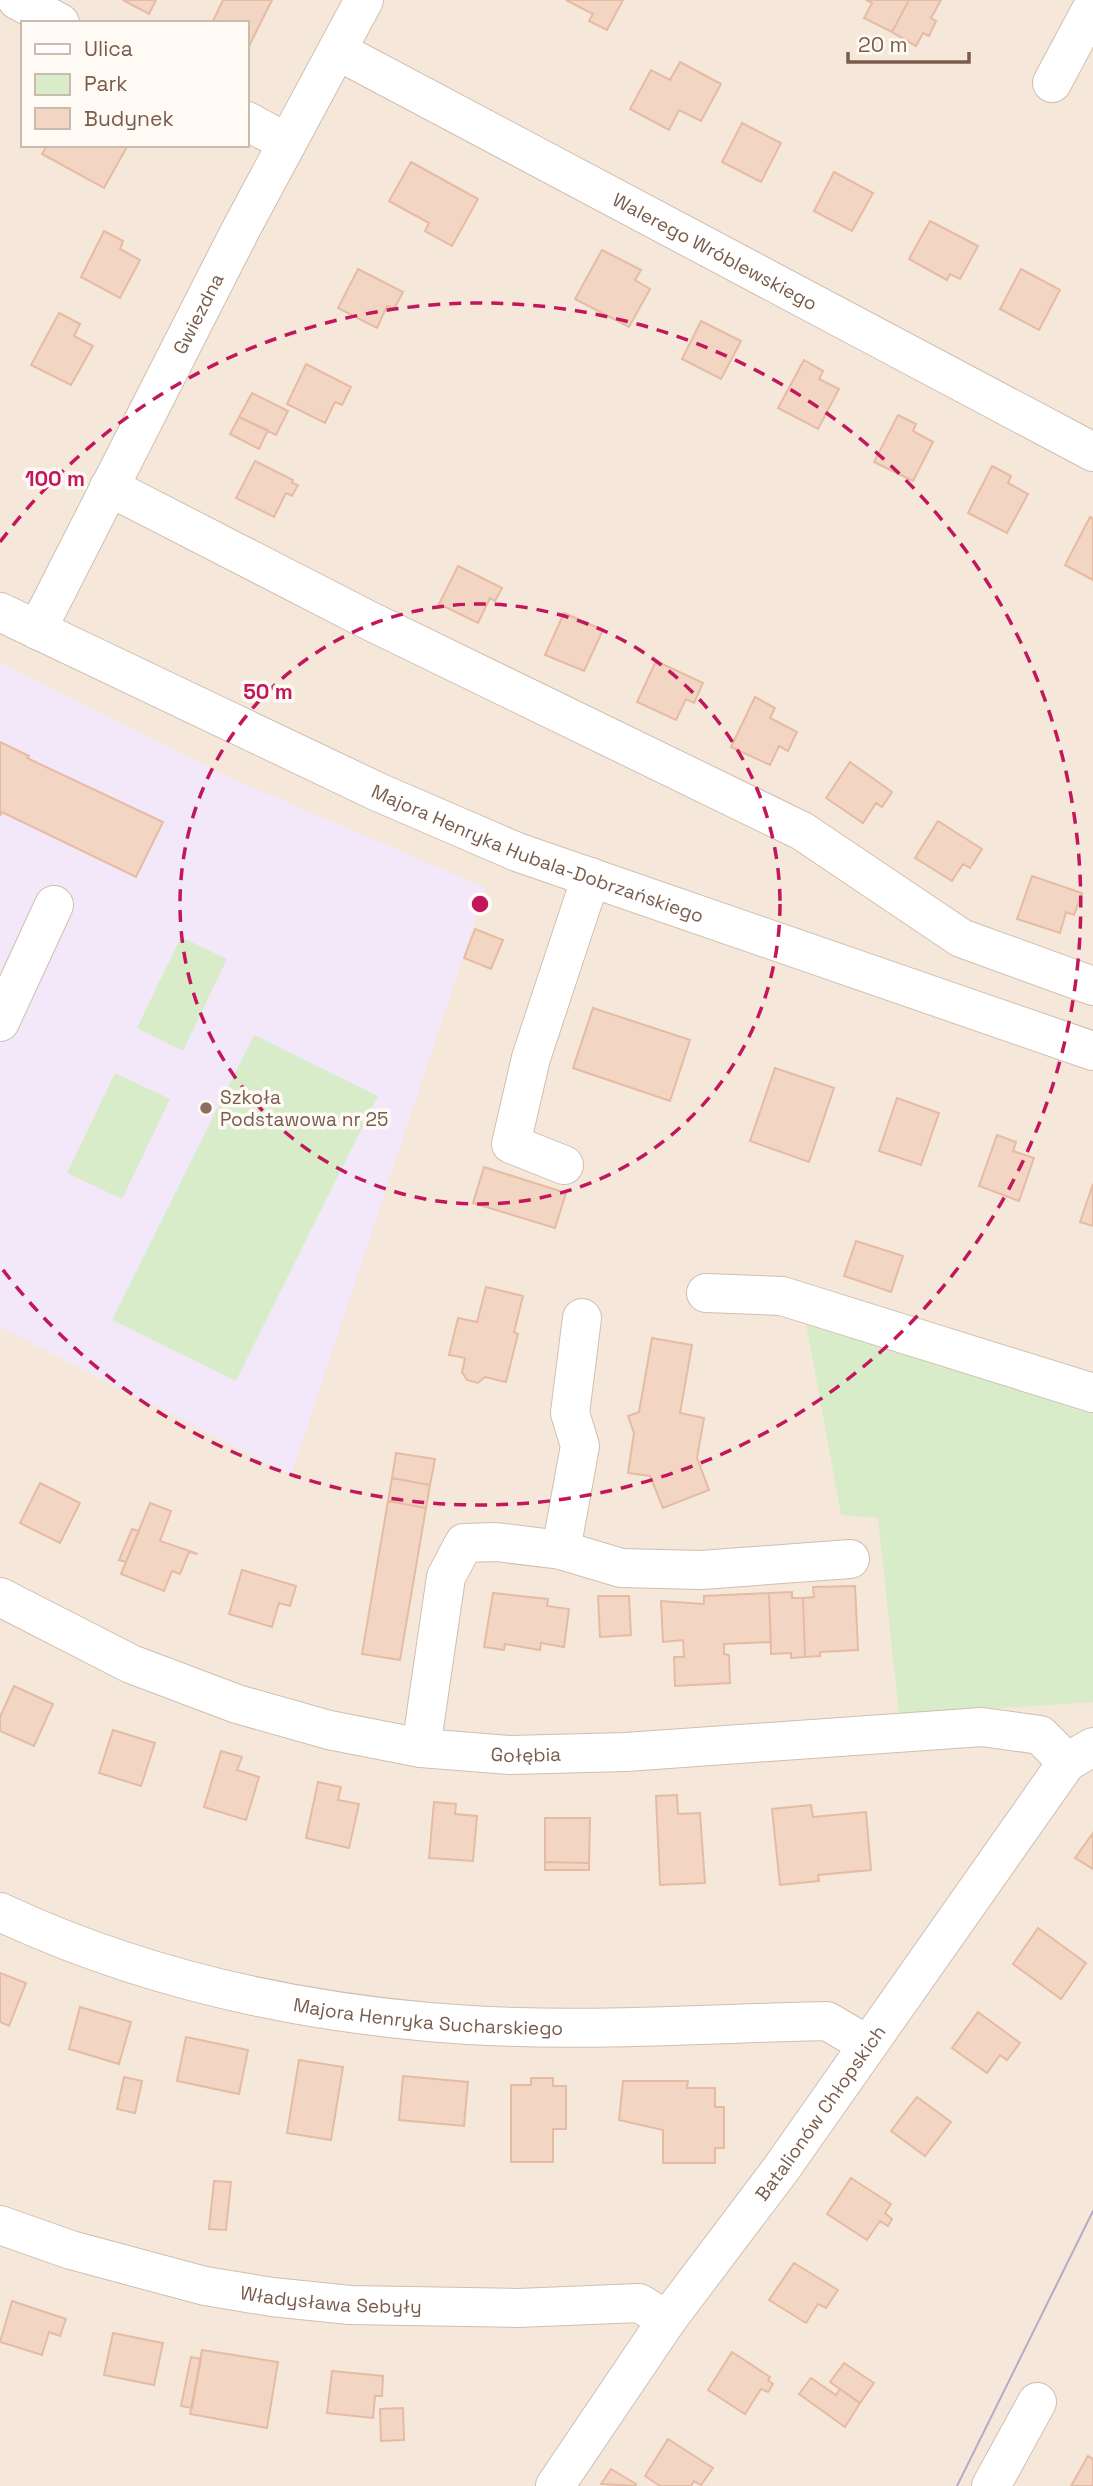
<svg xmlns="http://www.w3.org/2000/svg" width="1093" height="2486" viewBox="0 0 1093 2486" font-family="'Space Grotesk',sans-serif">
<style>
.residential{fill:#f5e8da;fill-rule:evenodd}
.education{fill:#f3e8fa}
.green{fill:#d8ecc9}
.building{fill:#f3d5c3;stroke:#e6bba3;stroke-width:2}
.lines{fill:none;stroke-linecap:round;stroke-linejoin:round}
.minor-casing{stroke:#d1beb0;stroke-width:40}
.minor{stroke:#fff;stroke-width:38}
.tram{stroke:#b9a8c9;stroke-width:2}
.ring{fill:none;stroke:#c2185b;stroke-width:3.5;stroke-dasharray:12 9}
.education-dot{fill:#8d6e63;stroke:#fffaf3;stroke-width:2.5}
.labels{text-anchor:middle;stroke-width:7;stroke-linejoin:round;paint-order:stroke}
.street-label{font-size:19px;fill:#7a5c4d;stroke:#fffaf3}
.education-label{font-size:19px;fill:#785e54;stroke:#fffaf3;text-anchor:start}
.centre{fill:#c2185b;stroke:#fffaf3;stroke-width:3.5}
.ring-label{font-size:21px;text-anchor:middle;font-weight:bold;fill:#c2185b;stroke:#fffaf3;stroke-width:7;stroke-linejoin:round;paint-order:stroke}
</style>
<rect width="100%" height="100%" fill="#fdf6ec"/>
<!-- residential -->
<path class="residential" d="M0 0H1093V2486H0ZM23 23H247V145H23Z"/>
<!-- education -->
<path class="education" d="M0 663 237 781 486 888 291 1475 0 1327Z"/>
<!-- green -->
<path class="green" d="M181 937 227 959 183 1051 137 1028Z
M254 1035 378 1096 236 1381 112 1320Z
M115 1073 170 1099 122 1199 67 1173Z
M806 1323 1093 1407V1702L899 1715 878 1518 841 1515Z"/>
<!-- building -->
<path class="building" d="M123 0H156L149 14Z
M223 0H272L247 50V23H212Z
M566 0H623L607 30 589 21 593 14Z
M866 0H909L892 32 864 18 872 3Z
M909 0H941L931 18 936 21 929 36 923 33 916 46 892 32Z
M680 62 721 84 701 121 679 110 669 130 630 109 651 70 670 80Z
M742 123 781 143 761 182 722 162Z
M47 145H128L104 188 42 154Z
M411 162 478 199 452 246 425 231 429 223 389 201Z
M834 172 873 193 852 231 814 211Z
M930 221 978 246 960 279 950 274 947 280 909 259Z
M104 231 123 241 120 249 140 260 120 298 81 277Z
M602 250 641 270 635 280 650 289 629 327 575 299Z
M358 269 403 292 394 309 387 306 377 328 338 308Z
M1021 269 1060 290 1039 330 1000 309Z
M59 313 80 324 74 336 93 346 71 385 31 365Z
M701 321 741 341 721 379 682 359Z
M804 360 823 371 819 379 839 389 818 429 778 408Z
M306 364 351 387 342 405 335 402 325 423 287 404Z
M252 393 288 411 276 435 239 417Z
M898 415 916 424 913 431 933 442 913 481 874 462Z
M239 417 268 430 259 449 230 434Z
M255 461 293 480 292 483 298 485 292 496 286 493 274 517 236 498Z
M992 466 1011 476 1008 483 1028 494 1007 533 968 513Z
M1090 517 1093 519V580L1065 565Z
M458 566 502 588 495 601 490 598 478 623 439 604Z
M564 613 603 630 584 671 545 655Z
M656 661 703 683 694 703 686 699 676 720 637 702Z
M755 697 775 708 770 718 797 732 788 751 779 746 770 765 731 747Z
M0 742 29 756 27 758 163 822 136 877 2 812 0 816Z
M850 762 892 792 882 807 876 803 863 823 826 798Z
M938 821 982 849 970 868 963 864 952 881 915 858Z
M1032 876 1082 893 1074 915 1066 912 1060 933 1017 919Z
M475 929 503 940 491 969 464 958Z
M593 1008 690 1040 670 1101 573 1068Z
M775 1068 834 1088 809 1162 750 1141Z
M897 1098 939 1113 921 1165 879 1151Z
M997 1135 1016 1142 1013 1151 1034 1158 1019 1201 979 1186Z
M484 1167 566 1193 555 1228 473 1203Z
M1093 1184V1226L1080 1222Z
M856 1241 903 1256 891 1292 844 1276Z
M486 1287 523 1296 514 1332 518 1334 506 1382 485 1377 478 1383 467 1380 462 1372 465 1358 449 1355 458 1318 477 1322Z
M652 1338 692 1345 680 1413 704 1418 697 1458 709 1490 663 1508 650 1476 628 1473 634 1433 628 1416 639 1412Z
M396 1453 435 1459 430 1485 392 1478Z
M392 1478 430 1485 426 1508 388 1501Z
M40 1483 80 1503 60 1543 20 1523Z
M388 1501 426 1508 400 1660 362 1654Z
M150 1503 171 1511 160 1541 198 1554 189 1552 180 1574 172 1571 164 1591 121 1574Z
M132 1529 139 1531 126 1562 119 1560Z
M242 1570 296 1586 290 1606 279 1603 272 1627 229 1614Z
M855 1586 858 1650 820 1652V1656L805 1657 803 1598 814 1597 813 1587Z
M792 1592V1598H803L805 1657 791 1658V1653L771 1654 769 1593Z
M493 1593 548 1599 547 1606 569 1609 564 1647 541 1643 540 1650 505 1644 504 1650 484 1647Z
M769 1593 771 1642 724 1644V1654L729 1655 730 1683 675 1686 674 1657H684L683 1640 663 1642 661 1601 704 1604V1596Z
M598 1596H629L631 1635 600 1637Z
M14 1686 53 1704 34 1746 0 1731V1717Z
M113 1730 155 1743 141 1786 99 1773Z
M221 1751 242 1757 237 1770 259 1777 246 1820 204 1807Z
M318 1782 341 1787 338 1800 359 1804 349 1848 306 1838Z
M677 1795 678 1814 700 1813 705 1883 660 1885 656 1796Z
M434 1802 456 1804 455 1814 477 1816 473 1861 429 1858Z
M811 1805 813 1817 866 1812 871 1870 818 1875 819 1881 780 1885 772 1809Z
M545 1818H590L589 1863 545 1862Z
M1093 1833V1869L1075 1858Z
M545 1862 589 1863V1870H545Z
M1038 1928 1086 1963 1061 1999 1013 1964Z
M0 1973 26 1983 9 2026 0 2022Z
M80 2007 131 2022 119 2064 69 2049Z
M978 2012 1020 2043 1007 2060 1000 2055 987 2073 952 2048Z
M186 2037 248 2050 239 2094 177 2081Z
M299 2060 343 2067 331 2140 287 2133Z
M403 2076 468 2082 464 2126 399 2120Z
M124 2077 142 2081 135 2113 117 2109Z
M531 2078H553V2086H566V2129H553V2162H511V2085H531Z
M623 2081H688L687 2088H715V2107H724V2148H715V2163H663V2130L619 2120Z
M917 2097 951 2122 925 2156 891 2131Z
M851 2178 891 2204 885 2213 892 2219 888 2226 880 2221 867 2240 827 2214Z
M214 2181 231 2182 226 2230 209 2229Z
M794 2263 838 2290 826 2308 818 2304 806 2323 769 2300Z
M12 2301 66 2319 60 2336 49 2332 42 2355 0 2342Z
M113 2333 163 2343 154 2385 104 2375Z
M202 2350 278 2362 267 2428 190 2414Z
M732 2352 770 2377 768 2380 773 2384 768 2392 761 2389 745 2414 708 2390Z
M191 2357 201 2359 192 2408 181 2406Z
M844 2363 874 2383 860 2403 830 2382Z
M332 2371 383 2376 382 2396H375L373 2418 327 2413Z
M811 2378 836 2395 840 2389 860 2403 845 2427 799 2394Z
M403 2408 404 2440 381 2441 380 2409Z
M668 2439 713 2468 701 2485 694 2481 691 2486H660L645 2476Z
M1088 2456 1093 2459V2486H1071Z
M611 2469 636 2484V2486L601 2484Z"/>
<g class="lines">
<defs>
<g id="minor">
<path d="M17 0 60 23"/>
<path id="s1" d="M338 51 1093 452"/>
<path d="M1052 83 1093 6"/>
<path d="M247 121 287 143"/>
<path d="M109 487 368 620 802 831 961 938 1093 986"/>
<path id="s2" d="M0 612 378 792 517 852 1093 1051"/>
<path id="s3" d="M37 630 240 231 364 0"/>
<path d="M0 1022 54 905"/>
<path d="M564 1165 511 1144 531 1058 591 877"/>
<path d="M706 1293 782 1296 1093 1393"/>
<path d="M561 1550 580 1446 570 1413 582 1318"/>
<path id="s4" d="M0 1597 131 1664 237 1704 329 1730 421 1748 510 1755 626 1752 982 1727 1040 1735 1067 1762"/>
<path d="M421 1748 446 1577 464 1543 496 1542 561 1550 621 1568 701 1570 850 1559"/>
<path id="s5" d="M0 1912C135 1975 281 2009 429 2022 561 2034 695 2024 827 2021L866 2044"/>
<path id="s6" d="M0 2225 71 2250 205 2286 272 2297 350 2305 518 2308 639 2303 667 2320"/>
<path id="s7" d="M555 2486 667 2320 781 2169 1067 1762 1093 1747"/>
<path d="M991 2486 1037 2402"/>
</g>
</defs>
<!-- minor casing -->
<use href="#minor" class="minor-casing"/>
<!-- minor -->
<use href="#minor" class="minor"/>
<!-- tram -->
<path class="tram" d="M957 2486 1093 2211"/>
</g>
<!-- distance rings -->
<g class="ring">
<circle cx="480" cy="904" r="300"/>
<path d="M0 542A601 601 0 1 1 0 1266"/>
</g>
<!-- markers -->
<circle class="education-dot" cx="206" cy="1108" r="7"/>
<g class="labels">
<!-- street labels -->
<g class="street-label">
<text dy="7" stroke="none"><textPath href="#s1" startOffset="427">Walerego Wróblewskiego</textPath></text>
<text dy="7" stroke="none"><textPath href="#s3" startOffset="355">Gwiezdna</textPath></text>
<text dy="7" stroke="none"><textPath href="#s2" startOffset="590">Majora Henryka Hubala-Dobrzańskiego</textPath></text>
<text dy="7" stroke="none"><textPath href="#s4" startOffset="555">Gołębia</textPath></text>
<text dy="7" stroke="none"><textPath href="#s5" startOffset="444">Majora Henryka Sucharskiego</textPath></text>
<text dy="7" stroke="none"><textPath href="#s7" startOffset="458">Batalionów Chłopskich</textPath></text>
<text dy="7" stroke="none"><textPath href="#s6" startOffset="341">Władysława Sebyły</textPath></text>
</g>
<!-- education labels -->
<g class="education-label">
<text x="220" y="1104">Szkoła<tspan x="220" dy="22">Podstawowa nr 25</tspan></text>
</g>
</g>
<circle cx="480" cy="904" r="10" class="centre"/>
<g class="ring-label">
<text x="55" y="486">100 m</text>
<text x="268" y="699">50 m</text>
</g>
<!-- legend -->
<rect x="21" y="21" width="228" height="126" fill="#fffaf3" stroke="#cabbb1" stroke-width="2"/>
<rect x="35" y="44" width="35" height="10" fill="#ffffff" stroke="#cabbb1" stroke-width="2"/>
<text x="84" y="56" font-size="21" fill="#7a5c4d">Ulica</text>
<rect x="35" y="74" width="35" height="21" fill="#d8ecc9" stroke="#cabbb1" stroke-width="2"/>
<text x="84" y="91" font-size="21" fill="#7a5c4d">Park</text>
<rect x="35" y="108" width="35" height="21" fill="#f3d5c3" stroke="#cabbb1" stroke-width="2"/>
<text x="84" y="126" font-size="21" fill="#7a5c4d">Budynek</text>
<!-- scale -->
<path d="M848 52v10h121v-10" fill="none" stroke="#7a5c4d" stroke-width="3.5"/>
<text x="858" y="52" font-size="21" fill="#7a5c4d" stroke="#fffaf3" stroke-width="5" paint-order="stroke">20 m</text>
</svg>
